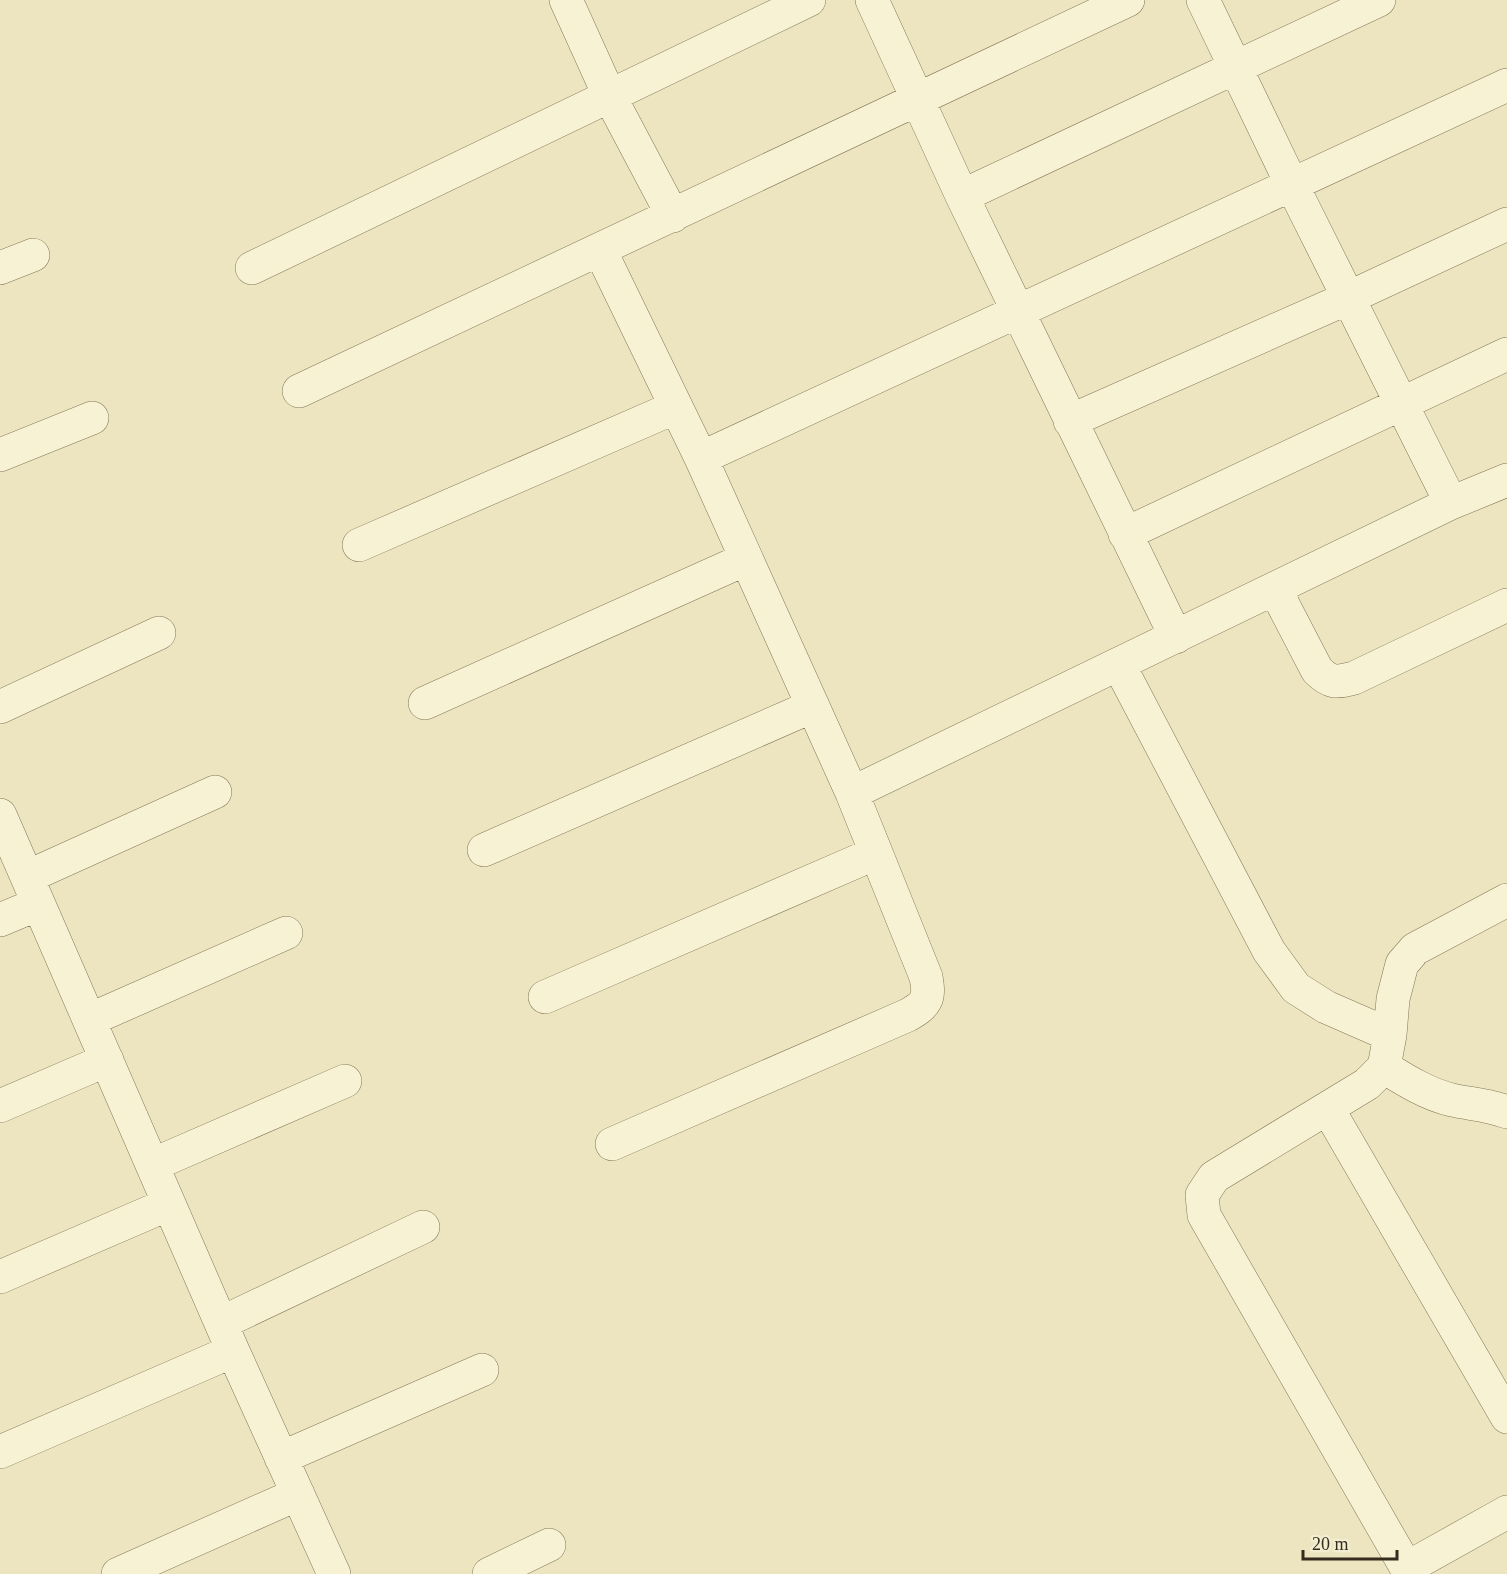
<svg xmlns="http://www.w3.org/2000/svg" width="1507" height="1574" viewBox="0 0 1507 1574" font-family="Georgia,serif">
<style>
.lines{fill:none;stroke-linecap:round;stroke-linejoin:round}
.street-casing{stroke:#857659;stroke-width:34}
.street{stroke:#f7f2d3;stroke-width:33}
</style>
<rect width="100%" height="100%" fill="#ece5c0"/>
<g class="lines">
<defs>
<path id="street" d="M566 0 609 95 673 216
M872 0 962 196 1176 637
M1203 0 1291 183 1451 503
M962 196 1379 0
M600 250 701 458 852 793 926 977C930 999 927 1004 908 1015L612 1144
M0 268 33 255
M252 268 809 0
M299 391 1128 0
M1070 421 1348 298 1507 224
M0 455 92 418
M701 458 1507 85
M1125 534 1507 354
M359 545 676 407
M1275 589 1317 670C1330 683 1336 683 1354 678L1507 605
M1119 665 1269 951 1296 988 1326 1007 1390 1035
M425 703 746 559
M0 707 159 633
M852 793 1451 503 1507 480
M0 815 233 1351 334 1574
M484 850 813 706
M27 877 215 792
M0 920 38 904
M545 997 876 853
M89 1020 286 933
M1384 1067C1405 1080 1427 1094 1452 1100 1470 1104 1489 1105 1507 1112
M0 1106 107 1060
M1328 1109 1507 1417
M152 1165 345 1081
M0 1277 169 1204
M221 1323 423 1227
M0 1452 233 1351
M281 1458 482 1370
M1407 1568 1507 1512
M118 1574 298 1494
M489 1574 549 1545
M1410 1574 1204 1215 1202 1195 1214 1177 1367 1084 1384 1067 1390 1035 1393 999 1402 964 1415 949 1507 900"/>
</defs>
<!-- street casing -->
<use href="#street" class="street-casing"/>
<!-- street -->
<use href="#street" class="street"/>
</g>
<!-- scale -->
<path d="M1303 1550v9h94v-9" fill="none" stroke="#352c1d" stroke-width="3"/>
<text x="1312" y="1550" font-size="18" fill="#352c1d" stroke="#f4eed0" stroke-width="4.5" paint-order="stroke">20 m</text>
</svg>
